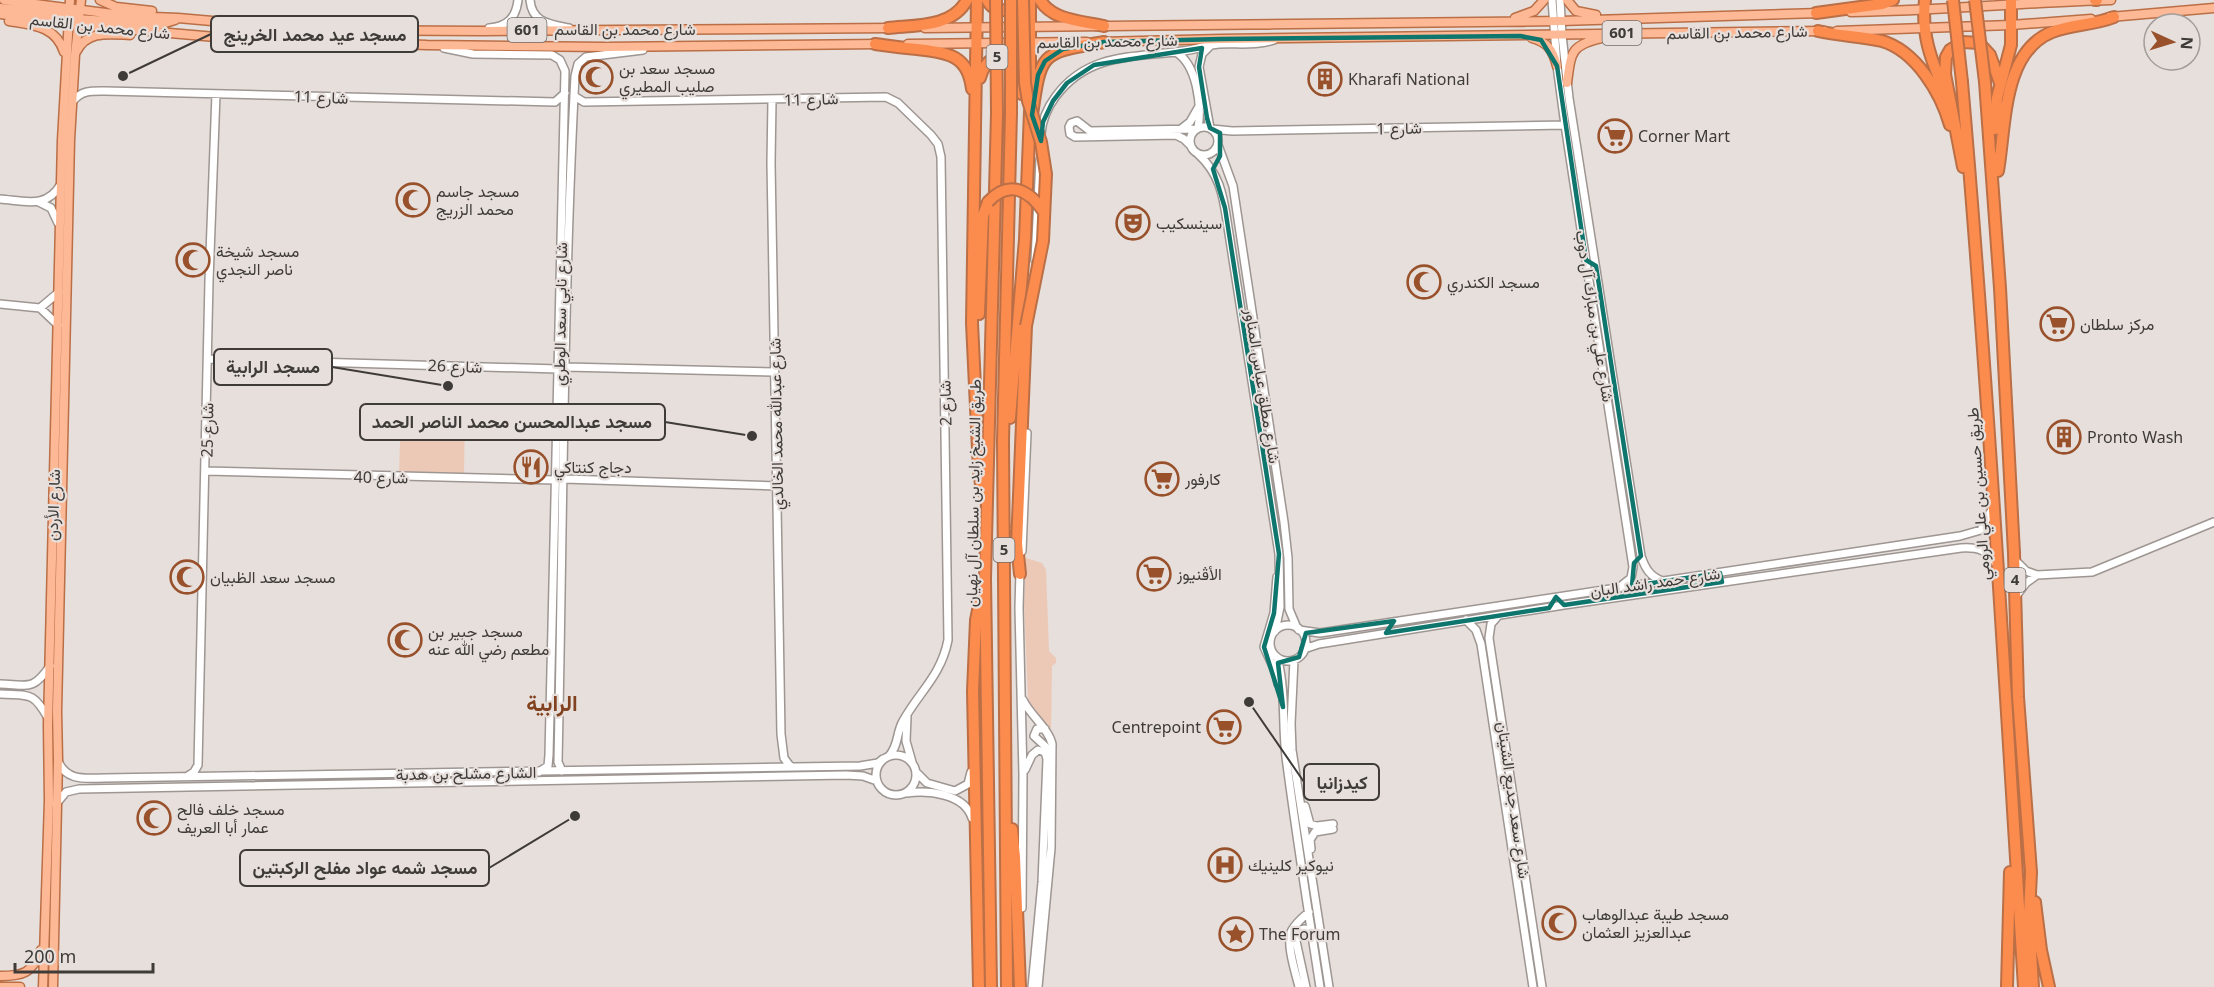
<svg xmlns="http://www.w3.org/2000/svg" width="2214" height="987" viewBox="0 0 2214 987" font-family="'Noto Sans',Vazirmatn,sans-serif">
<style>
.green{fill:#ecc8b7}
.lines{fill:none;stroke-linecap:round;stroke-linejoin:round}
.minor-casing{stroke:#9e9692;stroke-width:10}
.major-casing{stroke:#ba6f47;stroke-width:11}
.highway-casing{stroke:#ba6f47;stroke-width:14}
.minor{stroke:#fff;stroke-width:7}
.major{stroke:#fdb995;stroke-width:8}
.highway{stroke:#fc8b4e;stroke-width:10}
.highway-bridge-casing{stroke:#ba6f47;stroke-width:14;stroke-linecap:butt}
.highway-bridge{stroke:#fc8b4e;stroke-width:10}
.marked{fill:none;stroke:#0f766e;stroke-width:4.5;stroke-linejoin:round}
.labels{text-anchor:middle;stroke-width:4.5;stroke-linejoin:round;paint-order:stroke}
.shield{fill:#e7dfdb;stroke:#716c6a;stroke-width:1.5}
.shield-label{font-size:15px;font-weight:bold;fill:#3e3b39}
.street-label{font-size:16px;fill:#3e3b39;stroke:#e7dfdb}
.poi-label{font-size:16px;fill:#3e3b39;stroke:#e7dfdb;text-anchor:start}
.district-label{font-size:22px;font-weight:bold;fill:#82421f;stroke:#e7dfdb}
.leader{fill:none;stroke:#3e3b39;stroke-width:2}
.callout-dot{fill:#3e3b39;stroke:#e7dfdb;stroke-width:2}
.callout{fill:#e7dfdb;stroke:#3e3b39;stroke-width:2}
.callout-label{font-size:18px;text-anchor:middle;font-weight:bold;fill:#3e3b39}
</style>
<rect width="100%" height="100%" fill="#e7dfdb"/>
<!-- green -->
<path class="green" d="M401 413 465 414 464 474 399 473Z
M1026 558 1042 563 1046 570 1049 651 1056 658V663L1052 666 1051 732 1030 707 1028 697 1024 604Z"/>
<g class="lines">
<defs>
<path id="minor" d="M530 0C532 23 550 24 569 28
M1552 0 1557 66 1565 125 1633 567 1631 578 1621 586
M1560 0 1562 35 1569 98 1641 556C1645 568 1650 577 1663 581
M489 28C507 27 516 18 518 0
M444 48 473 54 552 55 560 60 565 71 549 755 548 766 539 772
M1176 52C1197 65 1202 105 1198 128
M574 96 584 102 886 97 898 103 931 135 938 144 941 157 948 640C941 676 919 692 903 721 896 733 899 745 889 756
M772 100 771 163 781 734 784 758 790 766
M73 101C82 90 92 91 105 91L555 102 565 93
M1190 141a14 14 0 1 1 28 0a14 14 0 1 1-28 0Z
M1210 128 1199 67 1202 54 1211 45
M1181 129 1190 122 1198 108
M1212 129 1232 131 1565 125
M1041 134C1042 119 1047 108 1056 96 1089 52 1134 58 1182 51 1195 50 1206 45 1219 44 1237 43 1256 46 1274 40
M1218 145 1233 186 1284 522 1288 558 1289 609 1297 628
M1191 146 1184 139 1176 135 1075 137 1070 134 1069 127 1071 123 1077 121 1090 131 1196 129
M1198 154C1219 173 1223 194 1227 221L1279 554 1280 607 1275 631
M0 199C25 201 47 209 61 184
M39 202 51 208 58 223
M1035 260 1040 160
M0 304 40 308 58 325
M40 308 59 292
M208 359 558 369
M566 367 774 372
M206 471 555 480
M564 479 777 486
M1022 551 1027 433
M2014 559 2026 571 2037 575 2092 572 2214 522
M1020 571 1019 608 1023 775 1022 908
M1277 577 1274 613 1264 647 1276 673 1278 684
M2016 596 2026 583 2037 575
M1498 616 1491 624 1489 638 1542 987
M1466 620 1476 630 1481 644 1533 987
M1270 643a18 18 0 1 1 36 0a18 18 0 1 1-36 0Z
M1299 630 1320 633 1960 536 1981 530 1992 509
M1304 649 1319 644 1564 605 1961 548C1978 547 1988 550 1997 565
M1277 657C1286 690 1282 723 1286 757 1296 834 1308 910 1320 987
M1294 660 1291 724 1292 750 1329 987
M0 684C28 685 33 691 50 666
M0 694C29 696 33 691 48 718
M1023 700C1030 715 1049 729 1052 744L1051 848 1038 987
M907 717 906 741 912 762
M1045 729H1037L1034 736 1045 746 1047 755
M876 775a20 20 0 1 1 40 0a20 20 0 1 1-40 0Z
M58 761C67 782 86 778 105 778L860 766 878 763 883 759
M1025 770 1032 755 1038 750 1045 752 1047 759 1042 882 1032 987
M562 771 558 762C563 533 563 304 575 76L578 64 586 57 643 50
M916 772 927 783 955 791 968 784 971 772
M188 776 194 772 198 765 209 281 216 94
M907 793C929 790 965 794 972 818
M56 804 66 792 79 789 846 775 863 776 877 781
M1305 806 1310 824 1317 826 1333 824
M1311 849 1310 840 1315 832 1333 829
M1299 987C1296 974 1285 942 1292 930 1296 923 1303 917 1309 912
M1306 987 1296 941 1300 930 1305 929 1313 937"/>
<path id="major" d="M4 0 129 16 178 18 314 30 482 31 894 28
M100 0 116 7 152 11
M1567 0 1576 11 1596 15
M0 8 59 14 73 12
M1851 12C1938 11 2025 2 2111 0
M0 14 78 25 227 38 427 45 605 47 880 44
M2110 17 2214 8
M1515 18 1534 11 1544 0
M75 19 162 24 175 20
M9 21C33 25 56 26 64 52
M925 28 1561 21 1820 13
M1837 31 2011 25 2091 19
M1532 38C1548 42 1553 51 1557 66
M1099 42 1221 39 1824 31
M908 44 1087 42
M76 52C87 30 109 34 130 35
M1567 83C1571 53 1570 45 1602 38
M0 976C24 976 32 973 41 950
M0 987H20
M43 987 49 800 48 725 62 140 70 0
M53 987 58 760 57 711 70 140 75 55 81 0"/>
<path id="highway" d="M977 0 972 323 979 471 982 491
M987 0C995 15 1014 12 1023 0
M1040 0C1053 21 1082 21 1104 26
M1925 0C1921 34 1931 60 1944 90
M2095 0H2097
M1816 13 1882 4 1893 0
M888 28C915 25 952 28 967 0
M1818 31C1839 36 1861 36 1882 41 1916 51 1941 93 1950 125
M875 44C889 46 903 48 917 49 947 53 968 54 972 89
M980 78C984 60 1003 46 1015 65 1020 73 1021 85 1022 94
M1962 82C1988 383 2005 685 2024 987
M1985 82 2000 288 2014 553 2018 697 2031 872 2029 915 2033 987
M1030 92V0
M1032 115C1041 51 1041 53 1104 42
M1995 129 1997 98 2011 45V0
M1963 167 1945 74 1946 57 1950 50 1963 42 1979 43 1990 55 2000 83
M1998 171C2006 126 2002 52 2052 32 2072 24 2094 25 2114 17
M979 314 983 216 988 202
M1010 418 1025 239 1030 111
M1020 574 1017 544 1026 326
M1012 829 1015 857 1020 987
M2035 902 2041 950 2049 987
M979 987 973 691 976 620 981 595
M991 987 985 578 997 113
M1007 987 1003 441 1011 113
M2007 987 2010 872"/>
</defs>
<!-- minor casing -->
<use href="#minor" class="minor-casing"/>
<!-- major casing -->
<use href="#major" class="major-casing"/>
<!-- highway casing -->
<use href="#highway" class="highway-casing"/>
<!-- minor -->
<use href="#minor" class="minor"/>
<!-- major -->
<use href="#major" class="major"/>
<!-- highway -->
<use href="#highway" class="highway"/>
<defs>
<path id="highway-bridge" d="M996 0 997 113
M1011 0V113
M1023 0 1025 83 1028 101 1041 142 1046 174 1043 241 1026 326
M1953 0 1962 82
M1975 0 1985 82
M988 202C1009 179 1029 190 1044 212"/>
</defs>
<!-- highway-bridge casing -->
<use href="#highway-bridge" class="highway-bridge-casing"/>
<!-- highway-bridge -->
<use href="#highway-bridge" class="highway-bridge"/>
</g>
<!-- marked area -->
<path class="marked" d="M1520 36 1541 40 1557 66 1586 260 1596 266 1641 556 1634 563 1632 586 1720 573 1722 582 1564 605 1556 597 1549 608 1386 633 1394 621 1306 633 1299 657 1278 663 1283 707 1264 647 1274 613 1279 554 1225 208 1213 169 1220 156V133L1210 128 1207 118 1199 67 1202 48 1094 65 1067 83 1053 101 1043 122 1041 141 1032 115 1038 75 1045 61 1063 49 1104 42 1221 39Z"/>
<!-- icons -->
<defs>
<symbol id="mosque-ring" viewBox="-11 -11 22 22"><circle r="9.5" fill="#e7dfdb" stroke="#98512b" stroke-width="1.5"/><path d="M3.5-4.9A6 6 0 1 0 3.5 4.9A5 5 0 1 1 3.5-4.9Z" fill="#98512b"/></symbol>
<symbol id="building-ring" viewBox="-11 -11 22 22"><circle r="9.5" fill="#e7dfdb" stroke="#98512b" stroke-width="1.5"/><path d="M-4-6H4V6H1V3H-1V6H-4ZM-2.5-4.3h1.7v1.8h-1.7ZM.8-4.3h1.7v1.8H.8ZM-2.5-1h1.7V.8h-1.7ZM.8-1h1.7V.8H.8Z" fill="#98512b"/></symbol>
<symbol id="supermarket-ring" viewBox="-11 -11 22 22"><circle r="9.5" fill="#e7dfdb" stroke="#98512b" stroke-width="1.5"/><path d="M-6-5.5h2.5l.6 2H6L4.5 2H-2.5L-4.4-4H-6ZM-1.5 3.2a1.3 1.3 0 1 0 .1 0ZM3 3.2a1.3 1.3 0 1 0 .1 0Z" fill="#98512b"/></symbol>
<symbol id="theatre-ring" viewBox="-11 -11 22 22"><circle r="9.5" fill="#e7dfdb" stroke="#98512b" stroke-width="1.5"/><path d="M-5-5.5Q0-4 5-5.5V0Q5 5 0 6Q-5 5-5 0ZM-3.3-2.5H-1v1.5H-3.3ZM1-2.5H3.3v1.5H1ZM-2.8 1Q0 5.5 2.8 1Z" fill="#98512b"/></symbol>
<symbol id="restaurant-ring" viewBox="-11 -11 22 22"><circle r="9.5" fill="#e7dfdb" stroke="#98512b" stroke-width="1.5"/><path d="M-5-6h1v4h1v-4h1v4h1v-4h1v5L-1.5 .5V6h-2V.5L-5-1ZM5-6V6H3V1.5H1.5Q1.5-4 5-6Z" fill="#98512b"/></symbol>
<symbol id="hospital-ring" viewBox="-11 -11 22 22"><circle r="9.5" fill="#e7dfdb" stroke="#98512b" stroke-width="1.5"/><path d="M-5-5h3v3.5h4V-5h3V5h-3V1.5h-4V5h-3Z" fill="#98512b"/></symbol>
<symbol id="sight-ring" viewBox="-11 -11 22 22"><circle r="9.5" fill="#e7dfdb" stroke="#98512b" stroke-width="1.5"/><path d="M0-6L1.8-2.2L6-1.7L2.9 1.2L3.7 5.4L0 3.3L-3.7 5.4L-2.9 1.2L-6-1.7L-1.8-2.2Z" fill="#98512b"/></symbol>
</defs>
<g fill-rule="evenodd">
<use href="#mosque-ring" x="577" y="58" width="38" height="38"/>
<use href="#building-ring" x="1306" y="60" width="38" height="38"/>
<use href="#supermarket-ring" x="1596" y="117" width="38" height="38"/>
<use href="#mosque-ring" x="394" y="181" width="38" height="38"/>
<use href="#theatre-ring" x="1114" y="204" width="38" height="38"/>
<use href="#mosque-ring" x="174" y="241" width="38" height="38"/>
<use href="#mosque-ring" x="1405" y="263" width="38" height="38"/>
<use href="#supermarket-ring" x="2038" y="305" width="38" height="38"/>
<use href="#building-ring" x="2045" y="418" width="38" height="38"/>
<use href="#restaurant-ring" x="512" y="448" width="38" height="38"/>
<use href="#supermarket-ring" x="1143" y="460" width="38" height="38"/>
<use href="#supermarket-ring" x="1135" y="555" width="38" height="38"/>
<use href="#mosque-ring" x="168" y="558" width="38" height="38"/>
<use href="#mosque-ring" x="386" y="621" width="38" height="38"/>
<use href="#supermarket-ring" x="1205" y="708" width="38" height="38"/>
<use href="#mosque-ring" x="135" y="799" width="38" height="38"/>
<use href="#hospital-ring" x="1206" y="846" width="38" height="38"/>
<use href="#mosque-ring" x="1540" y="904" width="38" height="38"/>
<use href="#sight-ring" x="1217" y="915" width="38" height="38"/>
</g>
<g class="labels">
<!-- shield labels -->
<g class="shield">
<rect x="507.5" y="18" width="39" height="24" rx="4.5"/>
<rect x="1602.5" y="21" width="39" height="24" rx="4.5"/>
<rect x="986.5" y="45" width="21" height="24" rx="4.5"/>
<rect x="993.5" y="538" width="21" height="24" rx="4.5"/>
<rect x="2004.5" y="568" width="21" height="24" rx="4.5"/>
</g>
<g class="shield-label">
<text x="527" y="35">601</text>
<text x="1622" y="38">601</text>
<text x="997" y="62">5</text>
<text x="1004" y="555">5</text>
<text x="2015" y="585">4</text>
</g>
<!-- street labels -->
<g class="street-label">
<text transform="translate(100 26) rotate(6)" y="6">شارع محمد بن القاسم</text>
<text x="625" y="35">شارع محمد بن القاسم</text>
<text transform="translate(1737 32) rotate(-1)" y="6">شارع محمد بن القاسم</text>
<text transform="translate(1107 41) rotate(-1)" y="6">شارع محمد بن القاسم</text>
<text transform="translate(321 97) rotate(2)" y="6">شارع 11</text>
<text transform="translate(811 99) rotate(-2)" y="6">شارع 11</text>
<text transform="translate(1399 128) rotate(-1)" y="6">شارع 1</text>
<text transform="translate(560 314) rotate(-89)" y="6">شارع نابي سعد الوطري</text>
<text transform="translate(1595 316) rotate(81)" y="6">شارع علي بن مبارك آل دوب</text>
<text transform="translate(455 366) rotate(2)" y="6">شارع 26</text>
<text transform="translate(1263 386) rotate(81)" y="6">شارع مطلق عباس المناور</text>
<text transform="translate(945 403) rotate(-91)" y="6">شارع 2</text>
<text transform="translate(776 424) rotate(-91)" y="6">شارع عبدالله محمد الخالدي</text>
<text transform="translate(207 430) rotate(-89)" y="6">شارع 25</text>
<text transform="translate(381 477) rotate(1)" y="6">شارع 40</text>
<text transform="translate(973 493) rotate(-89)" y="6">طريق الشيخ زايد بن سلطان آل نهيان</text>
<text transform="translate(1978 494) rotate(-94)" y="6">طريق حسين بن علي الرومي</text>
<text transform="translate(53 505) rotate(-88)" y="6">شارع الأردن</text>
<text transform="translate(1655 582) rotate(-8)" y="6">شارع حمد راشد البان</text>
<text transform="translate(466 773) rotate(-1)" y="6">الشارع مشلح بن هدبة</text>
<text transform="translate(1514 800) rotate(82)" y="6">شارع سعد جديع الشيتان</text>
</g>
<!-- poi labels -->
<g class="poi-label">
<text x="619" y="74">مسجد سعد بن<tspan x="619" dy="18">صليب المطيري</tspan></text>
<text x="1348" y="85">Kharafi National</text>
<text x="1638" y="142">Corner Mart</text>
<text x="436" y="197">مسجد جاسم<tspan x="436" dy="18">محمد الزريج</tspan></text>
<text x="1156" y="229">سينسكيب</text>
<text x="216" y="257">مسجد شيخة<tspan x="216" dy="18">ناصر النجدي</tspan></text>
<text x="1447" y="288">مسجد الكندري</text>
<text x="2080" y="330">مركز سلطان</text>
<text x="2087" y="443">Pronto Wash</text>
<text x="554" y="473">دجاج كنتاكي</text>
<text x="1185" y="485">كارفور</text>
<text x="1177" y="580">الأڤنيوز</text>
<text x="210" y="583">مسجد سعد الظبيان</text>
<text x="428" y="637">مسجد جبير بن<tspan x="428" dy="18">مطعم رضي الله عنه</tspan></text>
<text x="1201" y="733" text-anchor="end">Centrepoint</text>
<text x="177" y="815">مسجد خلف فالح<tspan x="177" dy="18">عمار أبا العريف</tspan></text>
<text x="1248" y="871">نيوكير كلينيك</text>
<text x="1582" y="920">مسجد طيبة عبدالوهاب<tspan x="1582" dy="18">عبدالعزيز العثمان</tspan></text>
<text x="1259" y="940">The Forum</text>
</g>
<!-- district labels -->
<g class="district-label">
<text x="552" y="711">الرابية</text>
</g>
</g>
<!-- callouts -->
<path class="leader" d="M123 76L211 34M448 386L332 367M752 436L665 422M1249 702L1304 782M575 816L489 868"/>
<g class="callout-dot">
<circle cx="123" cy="76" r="6"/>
<circle cx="448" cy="386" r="6"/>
<circle cx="752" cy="436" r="6"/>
<circle cx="1249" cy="702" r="6"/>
<circle cx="575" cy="816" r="6"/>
</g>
<g class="callout">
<rect x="211" y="16" width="207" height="36" rx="6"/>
<rect x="214" y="349" width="118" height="36" rx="6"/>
<rect x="360" y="404" width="305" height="36" rx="6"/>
<rect x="1304" y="764" width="75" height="36" rx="6"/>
<rect x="240" y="850" width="249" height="36" rx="6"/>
</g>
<g class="callout-label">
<text x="315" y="41">مسجد عيد محمد الخرينج</text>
<text x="273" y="373">مسجد الرابية</text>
<text x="512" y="428">مسجد عبدالمحسن محمد الناصر الحمد</text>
<text x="1342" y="789">كيدزانيا</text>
<text x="365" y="874">مسجد شمه عواد مفلح الركبتين</text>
</g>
<!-- north arrow -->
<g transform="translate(2172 42) rotate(94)"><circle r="28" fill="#e7dfdb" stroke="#a39d9a" stroke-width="1.5"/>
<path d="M0-4.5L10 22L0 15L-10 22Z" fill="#98512b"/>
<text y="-9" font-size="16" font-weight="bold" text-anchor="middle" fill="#3e3b39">N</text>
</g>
<!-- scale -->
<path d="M15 963v9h138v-9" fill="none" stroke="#3e3b39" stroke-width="3"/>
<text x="24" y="963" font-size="18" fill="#3e3b39" stroke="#e7dfdb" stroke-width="4.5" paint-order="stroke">200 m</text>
</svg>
